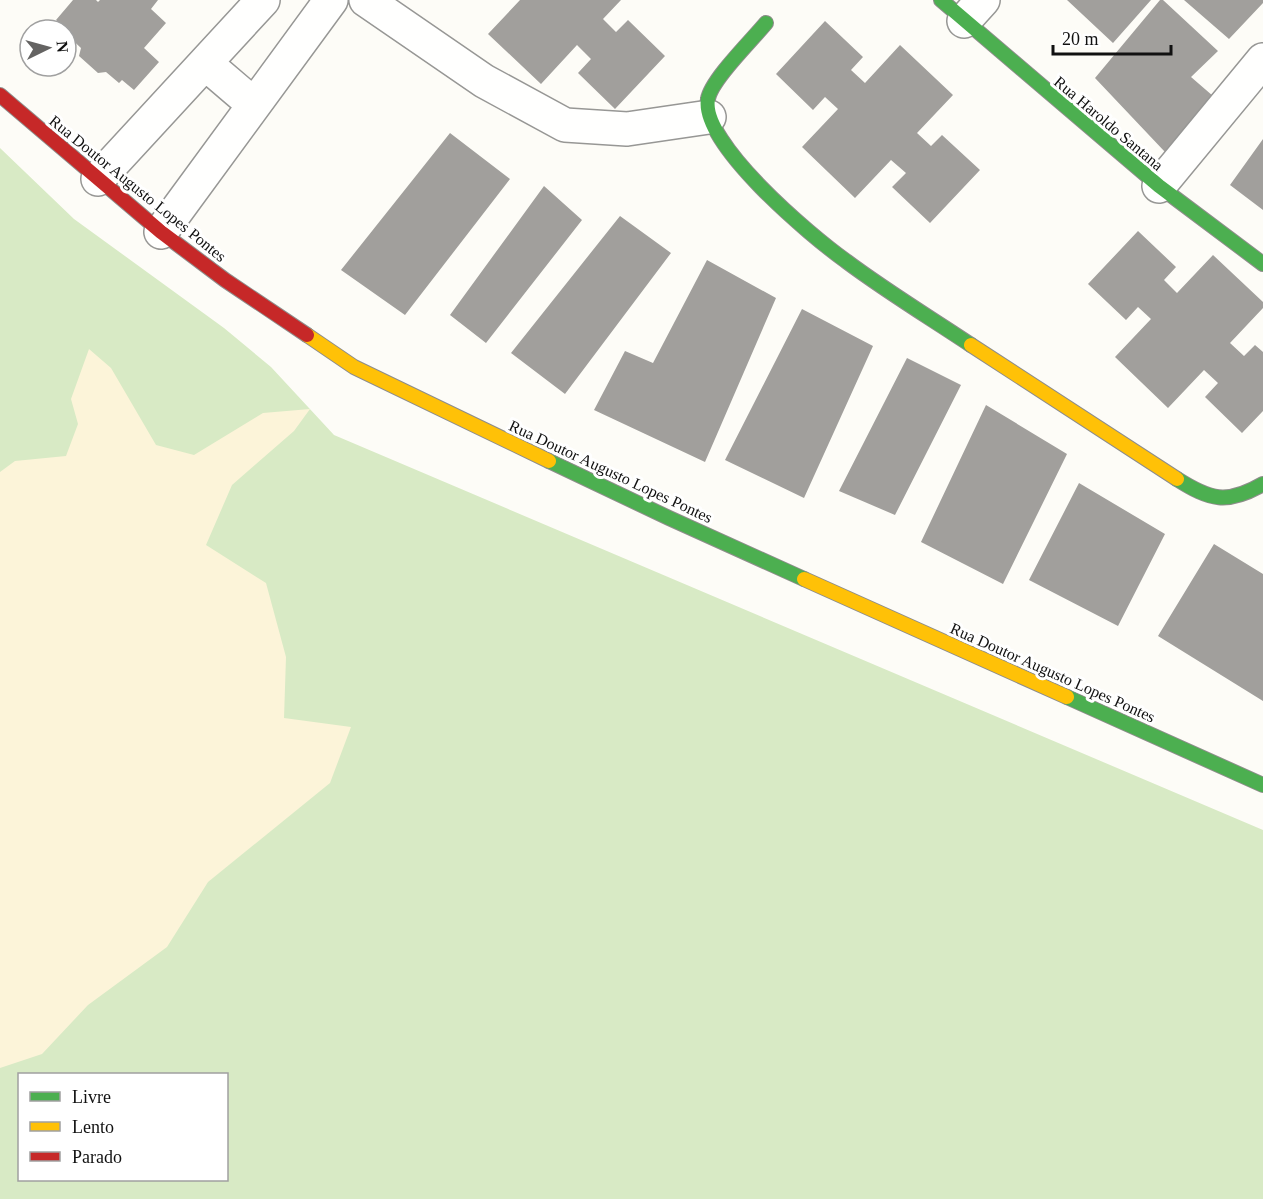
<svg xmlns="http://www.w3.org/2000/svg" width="1263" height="1199" viewBox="0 0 1263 1199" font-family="'Times New Roman',serif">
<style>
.forest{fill:#d8eac5;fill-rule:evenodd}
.sand{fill:#fcf4d9}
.building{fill:#a19f9c}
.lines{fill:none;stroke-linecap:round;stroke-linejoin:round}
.street-casing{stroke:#979795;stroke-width:36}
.fast-casing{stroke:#8e8d8b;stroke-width:16}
.slow-casing{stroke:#8e8d8b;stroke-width:16}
.jam-casing{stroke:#8e8d8b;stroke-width:16}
.street{stroke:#fffffe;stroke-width:33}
.fast{stroke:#4caf50;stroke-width:14}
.slow{stroke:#ffc107;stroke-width:14}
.jam{stroke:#c62828;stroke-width:14}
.labels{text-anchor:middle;stroke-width:6;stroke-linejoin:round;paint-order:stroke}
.street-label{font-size:16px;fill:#111;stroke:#fff}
</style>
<rect width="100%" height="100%" fill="#fdfcf7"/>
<!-- forest -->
<path class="forest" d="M0 148 74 219 224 328 271 367 334 435 1263 830V1199H0ZM20 1074H226V1180H20Z"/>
<!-- sand -->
<path class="sand" d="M89 349 111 368 156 445 194 455 263 413 310 409 294 431 232 485 206 545 266 583 286 657 284 718 351 727 330 783 208 882 167 947 88 1005 42 1054 0 1068V472L15 461 66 456 78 424 71 399Z"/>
<!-- building -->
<path class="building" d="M73 0H96L98 2 100 0H158L151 9 166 23 144 48 159 62 134 90 122 80 119 83 106 72 98 73 79 56 81 48 66 34 69 32 56 20Z
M520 0H621L603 19 616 32 628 20 665 56 615 109 578 73 591 59 577 45 541 84 488 34Z
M1067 0H1151L1113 43Z
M1160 0H1163L1218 51 1191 77 1213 96 1165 152 1095 78Z
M1184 0H1263V3L1229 39Z
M825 21 863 57 851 70 865 83 900 45 953 95 917 133 931 146 942 135 980 170 930 223 892 187 906 173 891 160 855 198 802 147 838 109 825 97 813 110 776 74Z
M450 133 510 179 405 315 341 270Z
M1263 139V210L1230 185Z
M544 186 582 220 486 343 450 315Z
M620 216 671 253 565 394 511 353Z
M1138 231 1176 267 1164 280 1177 293 1213 255 1263 302V308L1230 343 1244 356 1255 345 1263 352V411L1242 433 1205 397 1218 383 1204 370 1168 408 1115 357 1151 319 1138 307 1126 320 1088 284Z
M707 260 776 298 705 462 594 410 625 351 653 363Z
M802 309 873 346 804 498 725 460Z
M907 358 961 385 895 515 839 491Z
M986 405 1067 454 1003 584 921 542Z
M1079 483 1165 534 1118 626 1029 580Z
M1214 544 1263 574V701L1158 636Z"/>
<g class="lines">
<defs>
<path id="street" d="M366 0 484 81 565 125 627 129 709 117
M964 21 983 0
M205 63 253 104
M98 179 263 0
M1159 186 1263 60
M161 232 331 0"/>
<path id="fast" d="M941 0 1159 186 1263 264
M766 23C753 39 711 80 708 99 700 143 811 236 846 261 886 291 929 317 971 345
M549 461 669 518 804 579
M1177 479C1210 500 1227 505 1263 484
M1067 697 1263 785"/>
<path id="slow" d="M307 335 354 367 549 461
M971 345 1177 479
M804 579 1067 697"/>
<path id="jam" d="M0 95 161 232 225 280 307 335"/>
</defs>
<!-- street casing -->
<use href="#street" class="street-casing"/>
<!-- fast casing -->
<use href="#fast" class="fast-casing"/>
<!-- slow casing -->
<use href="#slow" class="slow-casing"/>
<!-- jam casing -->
<use href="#jam" class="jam-casing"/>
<!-- street -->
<use href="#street" class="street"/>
<!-- fast -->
<use href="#fast" class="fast"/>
<!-- slow -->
<use href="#slow" class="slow"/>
<!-- jam -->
<use href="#jam" class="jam"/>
</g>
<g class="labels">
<!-- street labels -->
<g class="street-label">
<text transform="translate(1109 123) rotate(40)" y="6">Rua Haroldo Santana</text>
<text transform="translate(138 188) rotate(39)" y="6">Rua Doutor Augusto Lopes Pontes</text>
<text transform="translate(611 471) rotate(25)" y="6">Rua Doutor Augusto Lopes Pontes</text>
<text transform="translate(1053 672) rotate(24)" y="6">Rua Doutor Augusto Lopes Pontes</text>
</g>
</g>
<!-- legend -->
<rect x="18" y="1073" width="210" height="108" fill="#ffffff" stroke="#a0a0a0" stroke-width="1.5"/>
<rect x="30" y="1092" width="30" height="9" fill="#4caf50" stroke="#a0a0a0" stroke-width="1.5"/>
<text x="72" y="1103" font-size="18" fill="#111111">Livre</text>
<rect x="30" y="1122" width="30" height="9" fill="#ffc107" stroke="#a0a0a0" stroke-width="1.5"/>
<text x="72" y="1133" font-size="18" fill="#111111">Lento</text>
<rect x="30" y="1152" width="30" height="9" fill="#c62828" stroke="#a0a0a0" stroke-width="1.5"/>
<text x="72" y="1163" font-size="18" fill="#111111">Parado</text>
<!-- north arrow -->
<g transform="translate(48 48) rotate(85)"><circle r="28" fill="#ffffff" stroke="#a0a0a0" stroke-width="1.5"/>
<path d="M0-4.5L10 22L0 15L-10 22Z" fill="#646362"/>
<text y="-9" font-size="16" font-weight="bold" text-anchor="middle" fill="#111111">N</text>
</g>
<!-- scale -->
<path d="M1053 45v9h118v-9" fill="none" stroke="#111111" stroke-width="3"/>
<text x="1062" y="45" font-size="18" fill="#111111" stroke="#ffffff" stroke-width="4.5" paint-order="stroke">20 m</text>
</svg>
